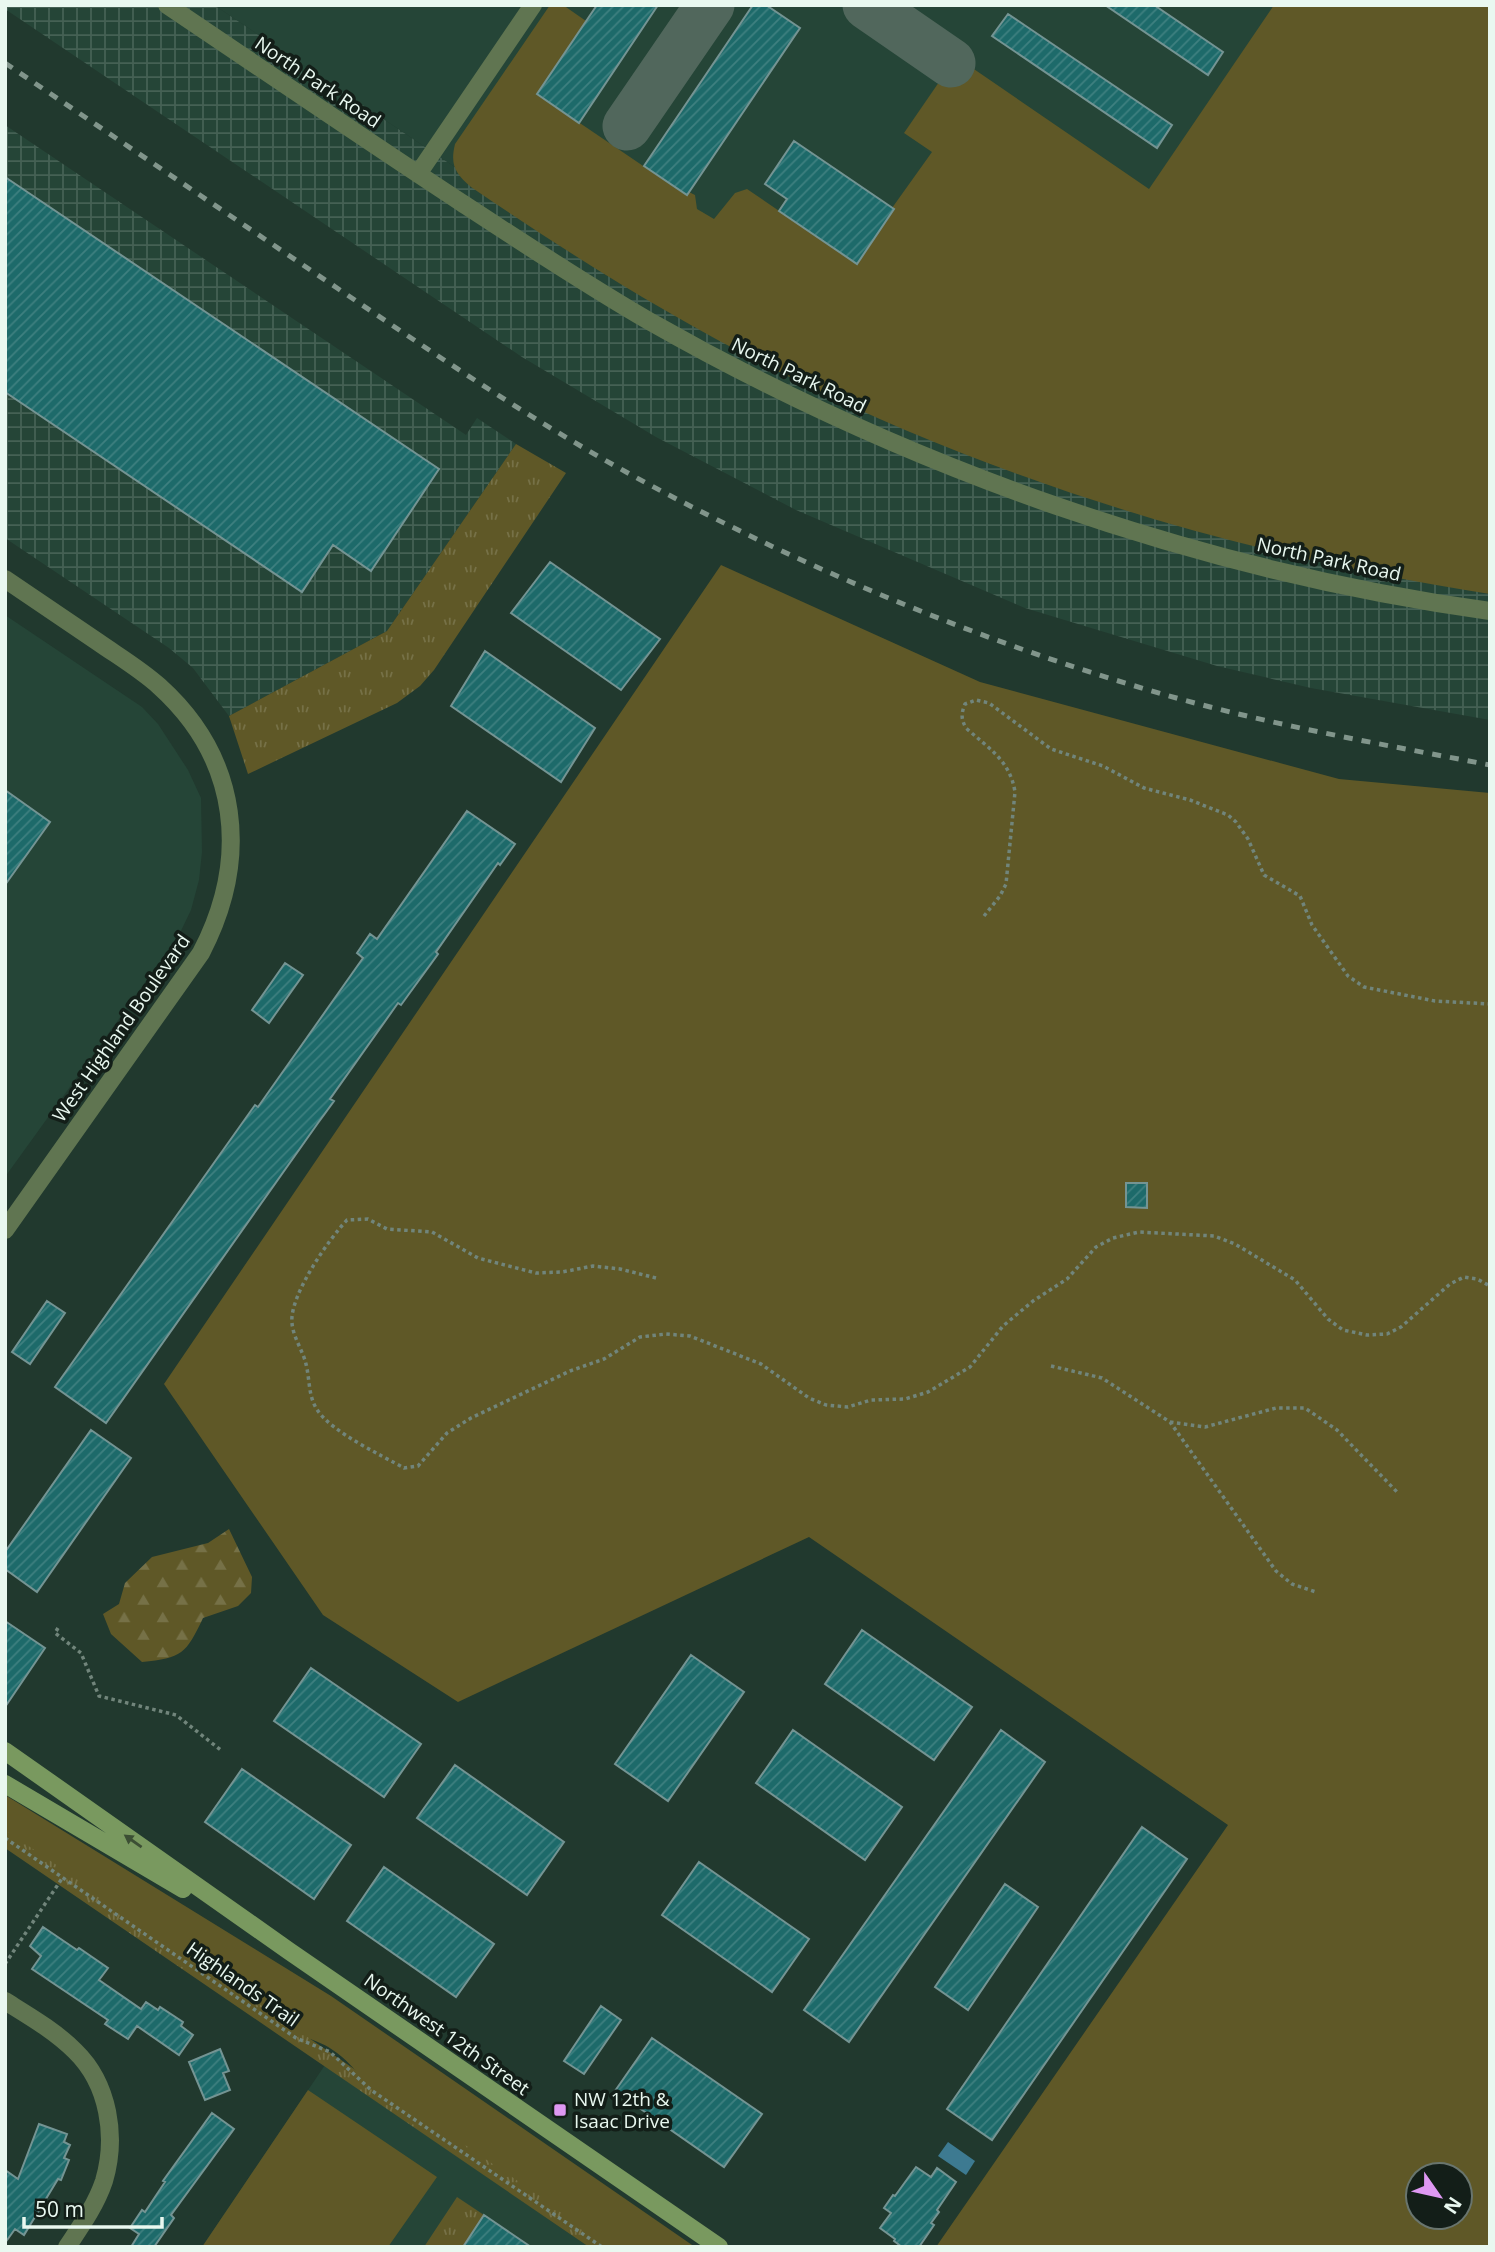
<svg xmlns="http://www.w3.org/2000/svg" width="1495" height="2252" viewBox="0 0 1495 2252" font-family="'Open Sans',sans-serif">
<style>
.built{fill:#254537}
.industrial{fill:url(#industrial-grid)}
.green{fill:#5f5827;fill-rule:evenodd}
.forest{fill:url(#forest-firs)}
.park{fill:url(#park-tufts)}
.water{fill:#3d7a91}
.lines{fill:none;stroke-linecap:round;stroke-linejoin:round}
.taxiway{stroke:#51675c;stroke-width:49}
.building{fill:url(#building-hatch);stroke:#749493;stroke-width:2}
.path{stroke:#71857b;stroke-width:3.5;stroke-dasharray:3.5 3.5;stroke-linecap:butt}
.minor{stroke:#607551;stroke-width:18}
.secondary{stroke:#79995f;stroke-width:18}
.rail{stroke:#81958b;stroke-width:5;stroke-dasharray:9 9;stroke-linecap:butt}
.oneway{fill:#3c4f34}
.poi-dot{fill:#de98f2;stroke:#131e18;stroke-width:2.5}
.labels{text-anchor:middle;stroke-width:7;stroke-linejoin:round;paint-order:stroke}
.street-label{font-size:19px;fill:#e9f8f0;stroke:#131e18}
.poi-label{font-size:19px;fill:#e9f8f0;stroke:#131e18;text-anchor:start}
</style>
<defs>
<pattern id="industrial-grid" width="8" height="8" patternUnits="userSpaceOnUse" patternTransform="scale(1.75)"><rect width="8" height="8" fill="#254537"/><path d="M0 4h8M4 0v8" fill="none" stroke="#456154"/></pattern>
<pattern id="forest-firs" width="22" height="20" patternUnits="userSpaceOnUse" patternTransform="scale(1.75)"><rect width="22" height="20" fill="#5f5827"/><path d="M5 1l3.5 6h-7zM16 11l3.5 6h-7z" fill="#767147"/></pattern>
<pattern id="park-tufts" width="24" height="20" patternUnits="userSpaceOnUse" patternTransform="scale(1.75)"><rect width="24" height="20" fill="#5f5827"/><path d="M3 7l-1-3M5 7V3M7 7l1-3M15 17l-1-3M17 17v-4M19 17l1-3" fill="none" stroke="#767147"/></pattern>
<pattern id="building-hatch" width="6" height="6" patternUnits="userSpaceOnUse" patternTransform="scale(1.75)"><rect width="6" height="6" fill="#1d6a6a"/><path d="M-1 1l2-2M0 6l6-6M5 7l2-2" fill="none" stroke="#3e8080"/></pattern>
</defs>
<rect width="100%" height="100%" fill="#21392e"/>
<!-- built -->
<path class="built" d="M214 5H1490V565L477 182Z
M5 615 142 707 158 724 188 770 201 798 202 852 199 880 191 910 178 937 5 1177Z
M325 2065 589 2247H202Z"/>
<!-- industrial -->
<path class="industrial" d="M5 5H214L477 182 1490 565V720L1311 688 1217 666 1025 608 796 510 656 437 522 357 5 9Z
M5 125 466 435 477 418 516 444 387 631 229 716 193 668 169 648 5 538Z"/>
<!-- green -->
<path class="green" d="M550 5H563L586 21 537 94 686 195 689 192 695 195 697 209 714 219 735 193 747 189 857 264 894 209 892 208 932 152 904 133 948 69 968 65 1149 189 1274 5H1490V594C1250 557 1014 487 796 380 682 325 575 258 471 187 455 173 450 165 455 144Z
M721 565 980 682 1339 779 1490 793V2247H936L1228 1825 809 1537 458 1702 323 1615 164 1384ZM1418 2175H1460V2217H1418Z
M5 1795 331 1996 695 2247H615L599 2241 357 2072C341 2054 329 2045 307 2038L5 1833Z
M308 2090 437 2177 388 2247H202Z"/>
<!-- forest -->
<path class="forest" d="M229 1529 252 1577 251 1593 238 1606 203 1618C186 1654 182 1658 142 1662L111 1634 103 1614 119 1604 125 1583 152 1557 208 1543Z"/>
<!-- park -->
<path class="park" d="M516 444 566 473 434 670 420 686 397 703 248 774 229 716 387 631Z
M5 1830 55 1864 614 2247H589L5 1848Z
M457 2197 484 2215 463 2247H424Z"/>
<!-- water -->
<path class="water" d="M948 2142 975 2161 966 2175 938 2156Z"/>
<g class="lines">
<!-- taxiway -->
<path class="taxiway" d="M867 5 951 63
M627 126 710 5"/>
</g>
<!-- building -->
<path class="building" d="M597 5H658L579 123 537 94Z
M753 5H766L800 28 687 195 644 166Z
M1105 5H1154L1223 52 1208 75Z
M1008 14 1172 125 1157 148 992 36Z
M794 141 894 209 857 264 779 211 787 199 765 184Z
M5 177 439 469 371 571 333 545 302 592 5 392Z
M550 562 660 639 621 690 511 613Z
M485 651 595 728 561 782 451 706Z
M5 790 50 822 5 885Z
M467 811 515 844 500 865 498 863 436 952 438 954 401 1005 398 1003 330 1099 334 1101 318 1123 106 1423 55 1387 255 1105 258 1107 363 958 357 953 370 934 377 939Z
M285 963 303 975 269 1023 252 1010Z
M1126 1183H1147V1208L1126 1207Z
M47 1301 65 1313 30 1364 12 1352Z
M91 1430 131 1458 37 1592 5 1569V1552Z
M5 1621 45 1648 5 1707Z
M862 1630 972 1707 934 1760 825 1684Z
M691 1655 744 1692 668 1801 615 1764Z
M311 1668 421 1744 384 1797 274 1721Z
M793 1730 902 1807 865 1860 756 1783Z
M1001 1730 1045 1762 849 2042 804 2010Z
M455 1765 564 1842 527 1895 417 1818Z
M242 1769 351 1845 314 1899 205 1822Z
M1142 1827 1187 1859 992 2140 947 2109Z
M699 1862 809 1939 772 1992 662 1915Z
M384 1867 494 1944 456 1997 347 1921Z
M1005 1884 1038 1907 968 2010 935 1987Z
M43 1927 77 1950 79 1948 108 1968 99 1980 141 2009 146 2002 158 2010 160 2007 183 2022 181 2026 193 2035 179 2055 137 2026 128 2039 105 2024 108 2020 32 1969 41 1956 30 1946Z
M601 2006 621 2020 584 2074 564 2061Z
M652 2038 762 2114 724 2167 615 2091Z
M220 2049 229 2071 223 2073 230 2090 205 2100 189 2062Z
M212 2113 234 2129 171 2215 174 2218 154 2247H131L139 2234 130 2228 142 2210 145 2212 165 2182 163 2181Z
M39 2124 67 2134 64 2142 70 2145 64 2158 69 2160 61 2180 58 2179 24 2235 15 2229 5 2243V2170L18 2179Z
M916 2167 931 2177 937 2168 956 2182 937 2210 939 2212 931 2223 934 2225 919 2247H902L894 2241 895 2239 880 2228 891 2213 884 2208 893 2195 895 2196Z
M484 2215 531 2247H463Z"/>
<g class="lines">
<!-- path -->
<path class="path" d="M984 916 1000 896 1006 884 1015 792C1010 760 988 748 966 728 961 719 961 714 965 704L976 700 989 703 1051 749 1103 766 1144 788 1190 800 1228 815 1236 822 1248 839 1264 875 1300 896 1312 925 1348 976 1364 987 1435 1001 1490 1004
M656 1278 620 1269 593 1266 562 1272 536 1273 478 1258 432 1232 387 1229 368 1219 347 1220C329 1239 289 1296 292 1323 293 1337 303 1351 306 1364 310 1380 308 1397 318 1411 332 1432 381 1455 404 1468L418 1466 447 1433 471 1418 570 1371 604 1359 640 1337 666 1334 690 1336 761 1364 809 1398 826 1405 848 1407 871 1400 905 1399 928 1392 970 1367 1003 1326 1033 1301 1067 1279 1096 1247 1113 1238 1139 1232 1214 1236 1235 1244 1295 1280 1328 1319 1343 1330 1367 1335 1387 1334 1401 1327 1450 1284 1464 1277 1477 1279 1490 1286
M1051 1366 1102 1378 1170 1422 1276 1571 1292 1584 1316 1592
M1170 1422 1205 1427 1276 1408H1305L1337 1430 1398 1493
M58 1628 55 1633 81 1653 99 1696 176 1715 222 1751
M5 1838 296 2038 330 2052 371 2090 602 2247
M5 1964 63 1877"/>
<!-- minor -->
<path class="minor" d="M167 5C265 71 363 138 462 203 523 243 585 284 649 321 907 468 1196 570 1490 611
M418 174 533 5
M5 579C36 600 67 621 98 642 118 656 140 669 159 686 240 759 250 859 201 953L5 1230
M5 2001C29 2016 55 2031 75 2051 109 2084 117 2137 104 2181 96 2205 81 2226 67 2247"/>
<!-- secondary -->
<path class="secondary" d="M5 1751 289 1951 719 2247
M5 1784 183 1889"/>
<!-- rail -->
<path class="rail" d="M5 63C116 138 226 213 337 288 445 361 553 435 669 495 831 580 1004 650 1180 699 1282 727 1386 745 1490 765"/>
</g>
<!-- one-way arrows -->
<defs><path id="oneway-solid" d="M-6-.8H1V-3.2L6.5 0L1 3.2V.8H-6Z" transform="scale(1.75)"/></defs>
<use class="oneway" href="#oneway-solid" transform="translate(133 1841) rotate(-145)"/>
<!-- markers -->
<rect class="poi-dot" x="553" y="2103" width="14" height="14" rx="3.5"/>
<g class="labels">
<!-- street labels -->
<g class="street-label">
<text transform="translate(318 82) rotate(34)" y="7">North Park Road</text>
<text transform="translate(799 375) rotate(26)" y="7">North Park Road</text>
<text transform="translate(1329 559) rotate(12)" y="7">North Park Road</text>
<text transform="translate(121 1028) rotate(-55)" y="7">West Highland Boulevard</text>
<text transform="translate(243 1984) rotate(35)" y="7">Highlands Trail</text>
<text transform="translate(447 2034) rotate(35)" y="7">Northwest 12th Street</text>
</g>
<!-- poi labels -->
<g class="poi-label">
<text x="574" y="2106">NW 12th &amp;<tspan x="574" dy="22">Isaac Drive</tspan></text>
</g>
</g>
<!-- border -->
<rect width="1495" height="2252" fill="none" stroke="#e9f8f0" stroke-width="14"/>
<!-- north arrow -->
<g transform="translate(1439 2196) rotate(124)"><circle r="33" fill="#131e18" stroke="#69756e" stroke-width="2"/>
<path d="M0-5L12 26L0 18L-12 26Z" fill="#de98f2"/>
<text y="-10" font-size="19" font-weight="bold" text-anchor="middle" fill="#e9f8f0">N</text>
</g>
<!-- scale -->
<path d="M24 2217v10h138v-10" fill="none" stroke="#e9f8f0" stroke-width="3.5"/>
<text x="35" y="2217" font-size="21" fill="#e9f8f0" stroke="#131e18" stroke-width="5" paint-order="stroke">50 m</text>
</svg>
